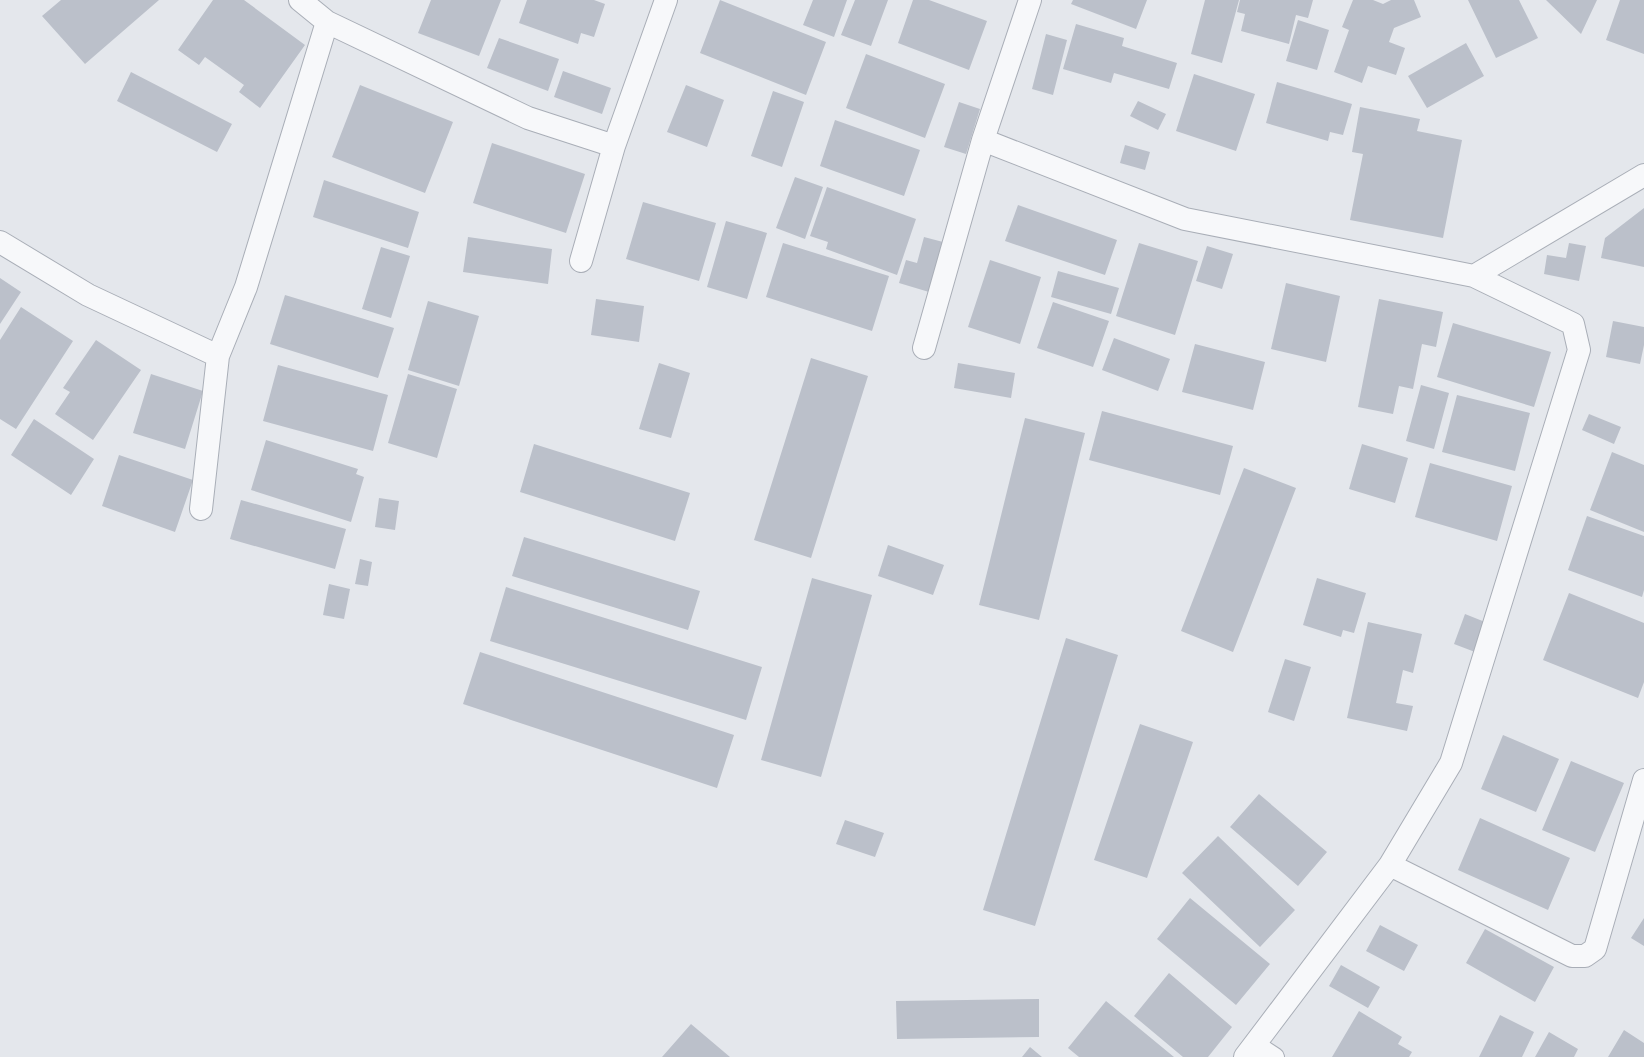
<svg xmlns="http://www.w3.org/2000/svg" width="1644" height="1057" viewBox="0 0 1644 1057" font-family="'Titillium Web',sans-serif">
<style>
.building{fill:#bbc0ca}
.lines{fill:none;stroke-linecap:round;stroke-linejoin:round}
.lane-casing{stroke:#a9aeb7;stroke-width:20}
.street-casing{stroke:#a9aeb7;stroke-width:24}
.lane{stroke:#f7f8fa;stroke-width:18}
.street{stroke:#f7f8fa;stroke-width:22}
</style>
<rect width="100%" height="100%" fill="#e4e7ec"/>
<!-- building -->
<path class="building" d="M61 0H159L85 64 42 16Z
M213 0H244L305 45 260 108 239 92 244 85 205 57 199 65 178 50Z
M431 0H501L479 56 418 33Z
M527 0H594L605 4 594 37 581 33 578 44 519 23Z
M720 0 826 42 806 95 700 53Z
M813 0H847L834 37 803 25Z
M855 0H888L871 46 841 35Z
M913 0H929L987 21 969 70 898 43Z
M1073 0H1147L1136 29 1071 4Z
M1205 0H1239L1222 63 1191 54Z
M1240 0H1313L1308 18 1296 15 1289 44 1241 31 1245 14 1237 12Z
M1353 0H1373L1383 4 1391 0H1414L1421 17 1394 28 1389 42 1405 48 1396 75 1368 66 1362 83 1334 72 1349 30 1342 27Z
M1468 0H1519L1538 38 1496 58Z
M1546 0H1597L1581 34Z
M1620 0H1644V54L1606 40Z
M1298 20 1329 30 1317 70 1286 61Z
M1076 24 1124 38 1122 46 1177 63 1169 89 1114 73 1111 83 1063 69Z
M1046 34 1067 40 1053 95 1032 89Z
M499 38 559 59 548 91 487 68Z
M1466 43 1484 76 1427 108 1408 76Z
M866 54 945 84 925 138 846 108Z
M563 71 611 88 602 114 554 97Z
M131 72 232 124 217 152 117 101Z
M1194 74 1255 94 1236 151 1176 131Z
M1277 82 1352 104 1343 135 1330 132 1328 141 1266 123Z
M360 85 453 122 425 193 332 157Z
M686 85 724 100 707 147 667 132Z
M773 91 804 102 782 167 751 156Z
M1138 101 1166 114 1158 130 1130 116Z
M959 102 980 109 966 154 944 147Z
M1360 107 1420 119 1417 131 1462 140 1443 238 1350 220 1363 154 1352 152Z
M835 120 920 150 904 196 820 166Z
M492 143 585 174 566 233 473 203Z
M1125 145 1150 152 1145 170 1120 163Z
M795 177 823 187 805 239 776 228Z
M324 180 419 212 408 248 313 217Z
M827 187 916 219 897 275 826 249 828 242 810 236Z
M643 202 716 223 699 281 626 259Z
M1018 205 1117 240 1105 275 1005 241Z
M1644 208V267L1601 258 1605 238Z
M726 221 767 233 747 299 707 287Z
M468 237 552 249 548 284 463 272Z
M924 237 943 242 929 292 899 283 906 260 917 263Z
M783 243 889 276 872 331 766 297Z
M1139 243 1198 261 1175 335 1116 316Z
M1569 243 1586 246 1579 281 1544 274 1547 255 1566 258Z
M1207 246 1233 254 1222 289 1196 281Z
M381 247 410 256 391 318 362 309Z
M990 260 1041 277 1020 344 968 327Z
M1058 271 1119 288 1111 314 1051 297Z
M0 278 21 292 0 324Z
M1286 283 1340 296 1326 362 1271 349Z
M285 295 394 328 378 378 270 344Z
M596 299 644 306 639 342 591 335Z
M1379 299 1443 312 1436 347 1422 344 1413 389 1399 386 1393 414 1358 407Z
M428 301 479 316 459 386 408 370Z
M1053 302 1109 321 1093 367 1037 348Z
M21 307 73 341 16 429 0 419V340Z
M1613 321 1644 327V345L1640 364 1606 357Z
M1453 323 1551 352 1534 407 1437 377Z
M1114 338 1170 359 1158 391 1102 370Z
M96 340 141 370 93 440 55 414 70 392 63 388Z
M1195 344 1265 362 1253 410 1182 392Z
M811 358 868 376 811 558 754 540Z
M659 363 690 373 671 438 639 429Z
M958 363 1015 373 1011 398 954 388Z
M278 365 388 395 373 451 263 421Z
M151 374 203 391 185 449 133 433Z
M408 374 457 389 437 458 388 443Z
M1421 385 1449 393 1434 449 1406 441Z
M1457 395 1530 413 1515 471 1442 452Z
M1102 411 1233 446 1220 495 1089 460Z
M1589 414 1621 427 1614 444 1582 430Z
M1025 418 1085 433 1039 620 979 605Z
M34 419 94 459 71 495 11 455Z
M266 440 358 469 356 474 364 477 351 522 251 490Z
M534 444 690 493 675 541 520 492Z
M1362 444 1408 458 1395 503 1349 489Z
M1612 452 1644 465V532L1590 510Z
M119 455 193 480 175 532 102 506Z
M1430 463 1512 486 1497 541 1415 517Z
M1244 468 1296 488 1233 652 1181 631Z
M379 498 399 501 395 530 375 527Z
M241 500 346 529 335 569 230 539Z
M1587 516 1644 536V590L1642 597 1568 570Z
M524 537 700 591 688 630 512 576Z
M888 545 944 565 933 595 878 576Z
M360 559 372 562 368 586 355 584Z
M812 578 872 595 821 777 761 760Z
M1317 578 1366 593 1354 633 1343 630 1341 637 1303 625Z
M329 584 350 589 344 619 323 615Z
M506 587 762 667 746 720 490 641Z
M1569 593 1644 623V682L1638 698 1543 660Z
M1465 614 1485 622 1475 652 1454 644Z
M1368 622 1422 634 1413 673 1403 670 1396 703 1413 706 1407 731 1347 718Z
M1066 638 1118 655 1035 926 983 910Z
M480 652 734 735 717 788 463 704Z
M1285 659 1311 667 1294 721 1268 712Z
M1140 724 1193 742 1147 878 1094 860Z
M1503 735 1559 759 1536 812 1481 789Z
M1571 761 1624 783 1595 852 1542 830Z
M1259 794 1327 852 1298 886 1230 827Z
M1480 818 1570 858 1548 910 1458 870Z
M845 820 884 833 875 857 836 844Z
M1218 836 1295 910 1260 947 1182 873Z
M1190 898 1270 964 1236 1005 1157 939Z
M1644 918V946L1631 938Z
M1380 925 1418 945 1404 971 1366 951Z
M1485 929 1554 967 1535 1002 1466 963Z
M1341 965 1380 987 1368 1008 1329 986Z
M1169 973 1232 1027 1208 1057H1183L1134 1016Z
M1039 999V1037L897 1039 896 1001Z
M1106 1001 1174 1057H1079L1068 1048Z
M1359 1011 1402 1037 1398 1044 1412 1052 1409 1057H1332Z
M1500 1015 1534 1032 1522 1057H1479Z
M691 1024 730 1057H662Z
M1624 1030 1644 1043V1057H1608Z
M1549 1032 1578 1049 1574 1057H1535Z
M1030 1047 1042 1057H1022Z"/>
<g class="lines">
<defs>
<path id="lane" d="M1255 1044 1275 1057"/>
<path id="street" d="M300 0 327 22 528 118 614 146
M983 140 1185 219 1474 276 1573 324 1579 350 1451 763 1390 865 1245 1057
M0 242 88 295 218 356
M581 261 614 146 666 0
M1474 276 1644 175
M924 348 983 140 1030 0
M201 509 218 356 246 287 327 22
M1390 865 1572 956H1585L1595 949 1644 780"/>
</defs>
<!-- lane casing -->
<use href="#lane" class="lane-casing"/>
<!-- street casing -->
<use href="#street" class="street-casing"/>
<!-- lane -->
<use href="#lane" class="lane"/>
<!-- street -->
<use href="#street" class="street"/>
</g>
</svg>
